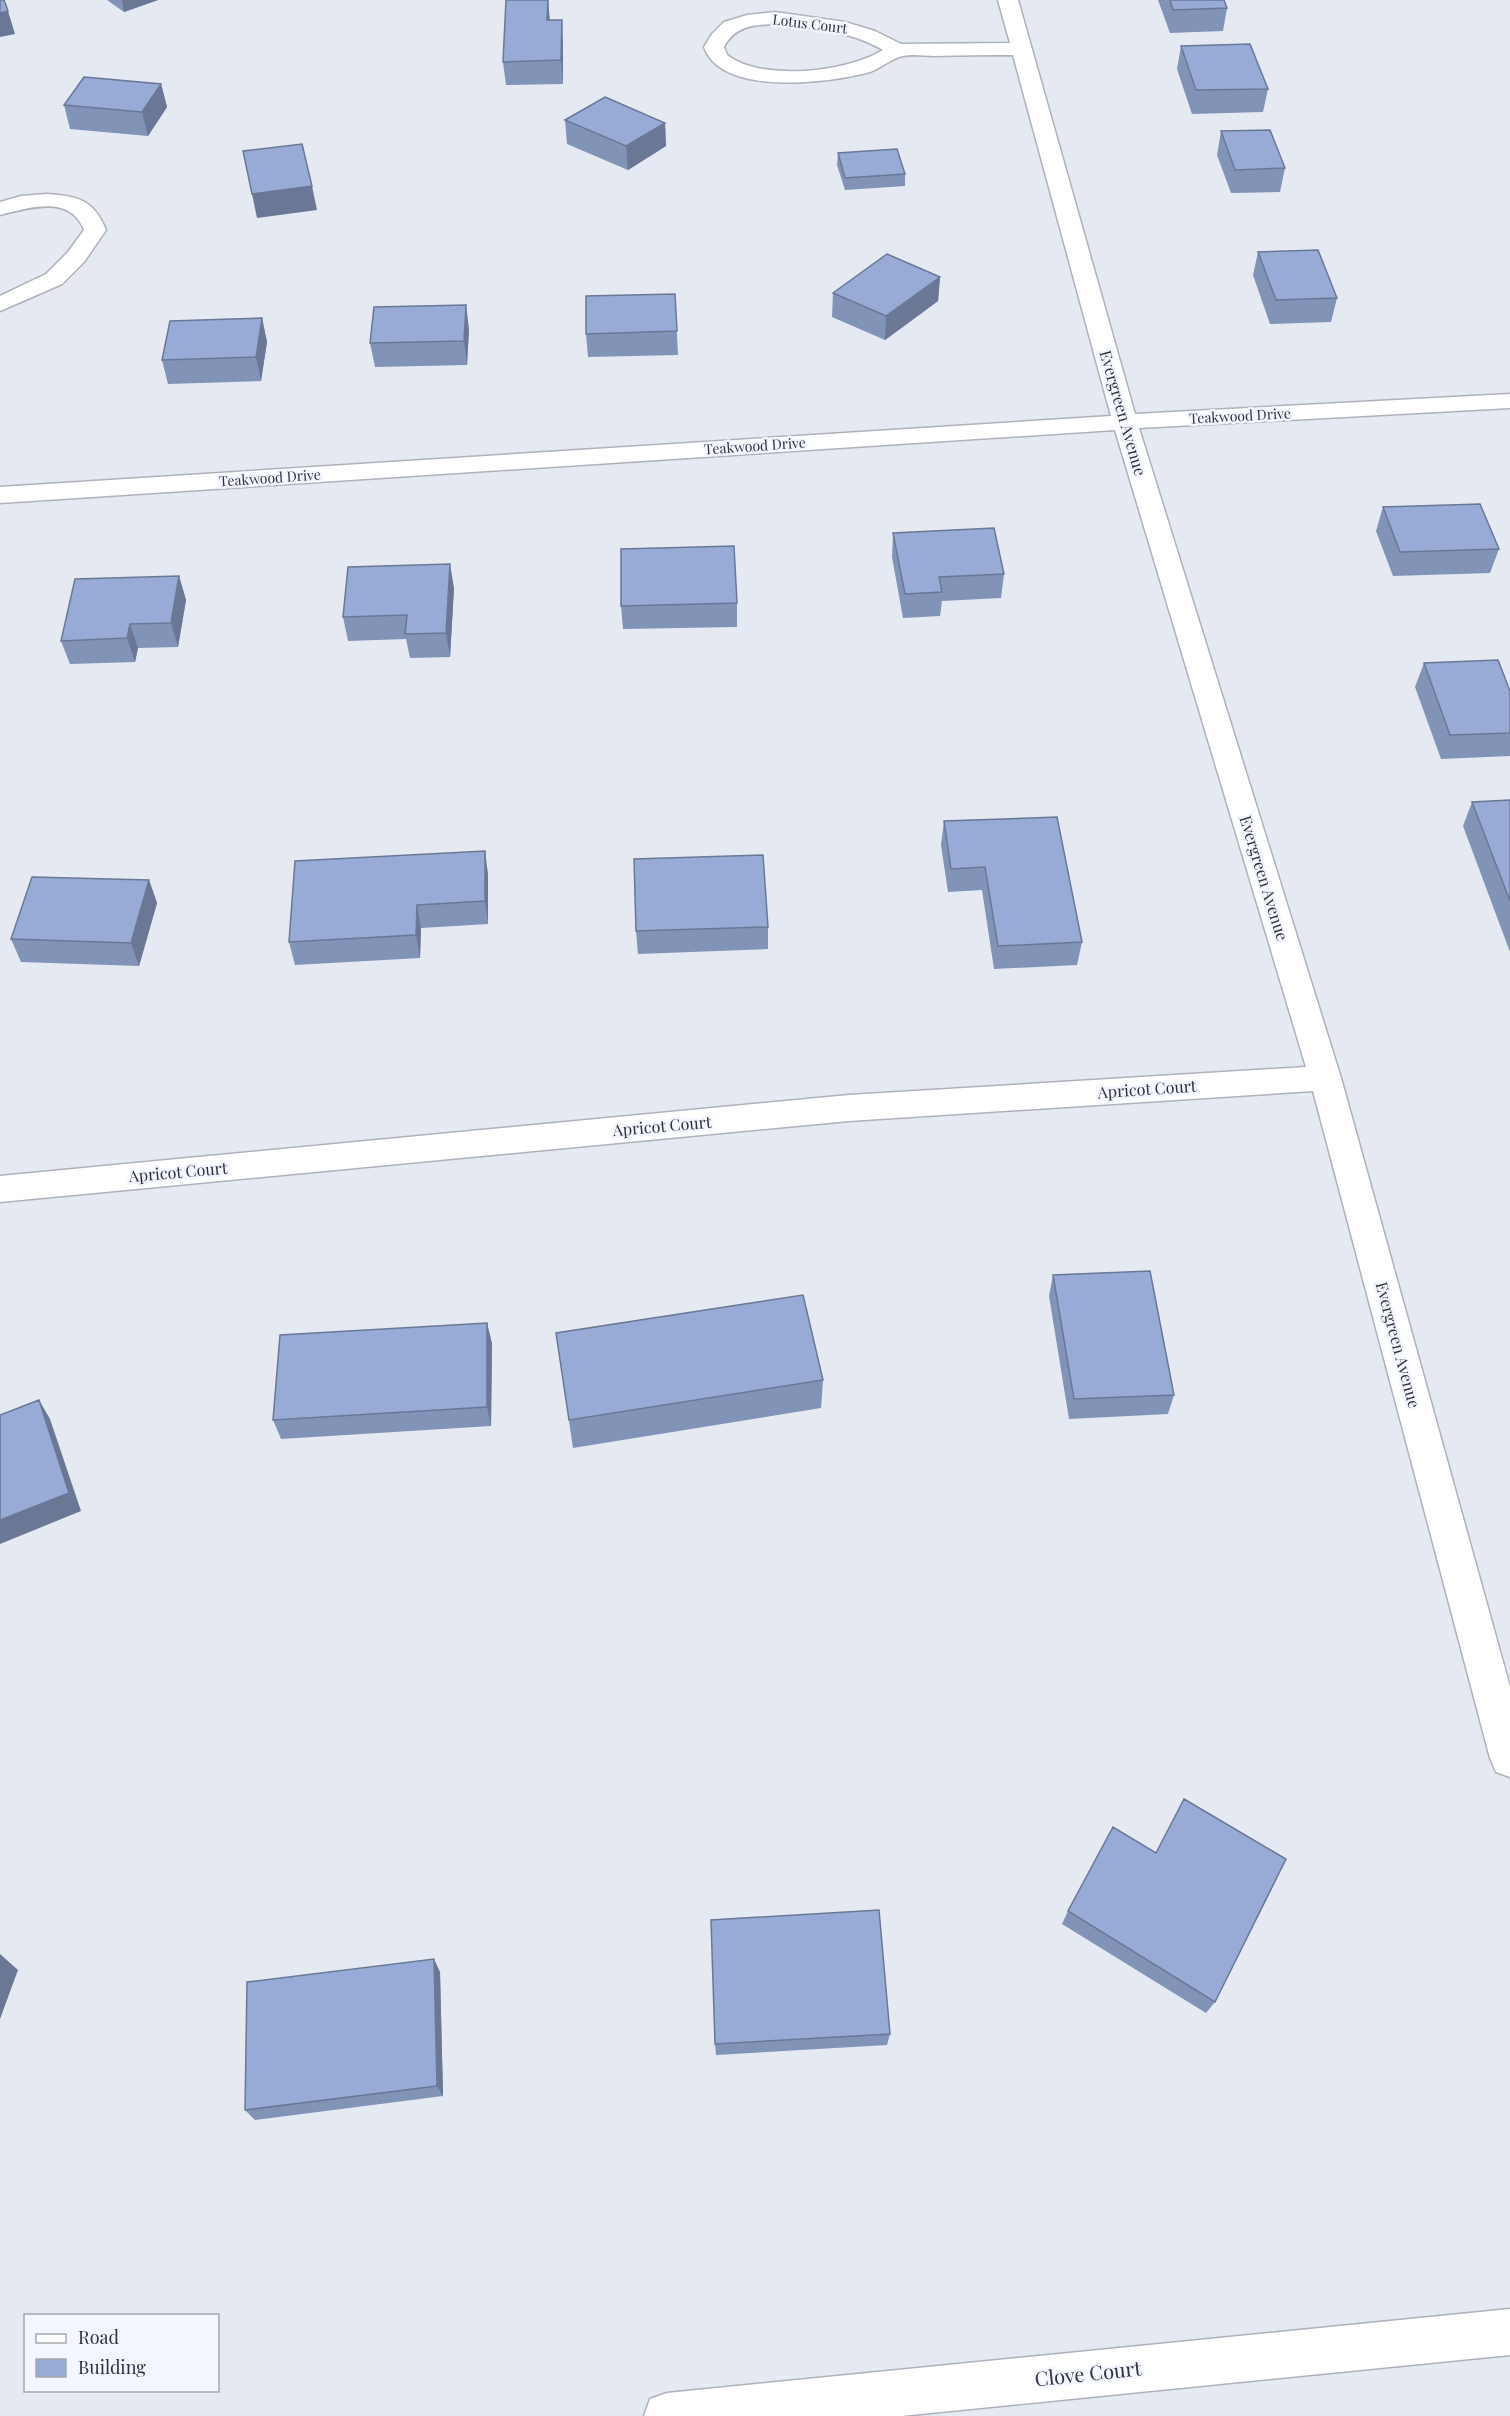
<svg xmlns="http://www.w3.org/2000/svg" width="1510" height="2416" viewBox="0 0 1510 2416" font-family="'Playfair Display',serif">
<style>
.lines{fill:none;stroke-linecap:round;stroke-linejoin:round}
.minor-casing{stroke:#aeb2bb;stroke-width:3}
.minor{fill:#fff;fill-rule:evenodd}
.wall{fill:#8293b8}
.shaded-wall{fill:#6a7896}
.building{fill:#97abd6;stroke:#6a7896;stroke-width:1.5}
.labels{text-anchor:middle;stroke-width:5;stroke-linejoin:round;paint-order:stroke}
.far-street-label{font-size:14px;fill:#303235;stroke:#f2f6fe}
.street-label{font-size:16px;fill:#303235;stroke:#f2f6fe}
.near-street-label{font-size:20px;fill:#303235;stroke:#f2f6fe}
</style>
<rect width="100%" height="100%" fill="#e4e9f2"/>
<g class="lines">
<defs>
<path id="minor" d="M998 0H1018L1135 414 1510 394V408L1139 428 1341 1078 1510 1687V1777L1496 1772 1490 1758 1313 1091 849 1121 0 1202V1176L849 1095 1306 1067 1115 430 0 503V487L1111 416 1013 55C987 55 961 55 935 56 925 56 913 54 903 56 892 58 881 68 870 72 830 83 721 97 704 47L712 34 724 22 747 15 775 12 845 22 875 31 901 44 1010 43ZM775 24C813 27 850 31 883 50 847 72 762 82 727 55L724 47C735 26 753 25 775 24Z
M47 194C78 196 94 200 106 230L84 262 62 284 0 311V296L46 274 68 252 84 230C70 194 29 208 0 215V202L21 196Z
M1510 2309V2355L901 2416H644L650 2399 667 2393Z"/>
</defs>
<!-- minor casing -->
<use href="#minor" class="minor-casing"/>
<!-- minor -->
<use href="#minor" class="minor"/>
</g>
<!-- wall -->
<path class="wall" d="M107 0H158L124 12Z
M548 0 549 20 563 43V84L506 85 503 62Z
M1158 0H1224L1227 8 1223 31 1170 33Z
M1181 46 1268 89 1263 112 1192 114 1177 69Z
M161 84 167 107 148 136 70 129 64 105Z
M565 120 665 123 666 146 628 170 567 144Z
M1221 131 1285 168 1280 192 1231 193 1217 155Z
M838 153 905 174V186L845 190 837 165Z
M1258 252 1337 298 1331 322 1270 324 1253 275Z
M940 277 938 301 885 340 832 317 833 293Z
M675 294 678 355 588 357 586 334Z
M262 318 267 342 261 381 168 384 162 360Z
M469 329 467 365 375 367 370 343Z
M1383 507 1499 549 1490 573 1393 576 1376 531Z
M893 533 1004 574 1001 598 942 601 940 616 903 618 892 557Z
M179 576 186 600 178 647 138 648 135 662 70 664 61 641Z
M454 588 450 657 410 658 406 639 348 641 343 617Z
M737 603V627L623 629 621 606Z
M1424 663 1510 691V756L1441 759 1415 687Z
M1510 800V952L1463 826 1472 802Z
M944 821 1082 942 1077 965 994 969 982 890 948 892 941 845Z
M488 874V924L421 928 420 958 295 965 289 942Z
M149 880 157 903 139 966 21 962 11 939Z
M768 927V949L638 954 636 931Z
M1053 1275 1174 1395 1168 1414 1069 1419 1049 1296Z
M487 1323 492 1344 491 1426 281 1439 273 1420Z
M556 1333 823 1380 821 1408 573 1448Z
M1068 1911 1215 2002 1206 2013 1062 1924Z
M440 1972 443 2096 255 2120 245 2110Z
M890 2034 887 2045 716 2055 715 2044Z"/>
<!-- shaded-wall -->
<path class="shaded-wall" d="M122 0H158L124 12Z
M548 0 550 21 547 20Z
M8 11 15 34 0 37V13Z
M562 20 563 43V84L561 60Z
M161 84 167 107 148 136 142 112Z
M665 123 666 146 628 170 626 146Z
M312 186 317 210 257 218 252 194Z
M940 277 938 301 885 340 886 316Z
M466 305 469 329 467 365 464 341Z
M262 318 267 342 261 381 256 357Z
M450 564 454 588 450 657 446 633Z
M179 576 186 600 178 647 171 623Z
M130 624 138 648 135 662 127 638Z
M485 851 488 874V924L485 901Z
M149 880 157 903 139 966 131 943Z
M417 905 421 928 420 958 416 935Z
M487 1323 492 1344 491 1426 487 1407Z
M39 1400 50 1419 81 1511 0 1544V1520Z
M0 1954 18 1970 0 2019Z
M434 1959 440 1972 443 2096 437 2086Z"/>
<!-- building -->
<path class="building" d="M0 0H4L8 11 0 13Z
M506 0H548L547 20H562L561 60 503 62Z
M1170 0H1224L1227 8 1173 10Z
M1250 44 1268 89 1196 90 1181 46Z
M84 77 161 84 142 112 64 105Z
M605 97 665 123 626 146 565 120Z
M1270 130 1285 168 1235 170 1221 131Z
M302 144 312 186 252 194 243 151Z
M897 149 905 174 845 178 838 153Z
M1318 250 1337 298 1276 300 1258 252Z
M887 254 940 277 886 316 833 293Z
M675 294 677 331 586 334V296Z
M466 305 464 341 370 343 374 307Z
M262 318 256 357 162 360 170 321Z
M1480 504 1499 549 1400 552 1383 507Z
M994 528 1004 574 939 577 942 592 905 594 893 533Z
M734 546 737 603 621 606V549Z
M450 564 446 633 405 634 407 615 343 617 348 567Z
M179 576 171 623 130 624 127 638 61 641 75 579Z
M1498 660 1510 691V733L1450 735 1424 663Z
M1510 800V901L1472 802Z
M1057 817 1082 942 998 946 985 867 951 869 944 821Z
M485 851V901L417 905 416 935 289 942 295 861Z
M763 855 768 927 636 931 634 859Z
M32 877 149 880 131 943 11 939Z
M1150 1271 1174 1395 1074 1399 1053 1275Z
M803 1295 823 1380 569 1420 556 1333Z
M487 1323V1407L273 1420 280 1335Z
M39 1400 69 1493 0 1520V1415Z
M1184 1799 1286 1859 1215 2002 1068 1911 1113 1827 1156 1853Z
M879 1910 890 2034 715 2044 711 1920Z
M434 1959 437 2086 245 2110 247 1982Z"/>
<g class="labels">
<!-- far-street labels -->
<g class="far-street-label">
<text transform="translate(810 24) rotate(7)" y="5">Lotus Court</text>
<text transform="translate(1240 416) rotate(-3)" y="5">Teakwood Drive</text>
<text transform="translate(755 446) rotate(-4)" y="5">Teakwood Drive</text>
<text transform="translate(270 478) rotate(-4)" y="5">Teakwood Drive</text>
</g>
<!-- street labels -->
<g class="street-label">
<text transform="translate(1123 413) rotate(74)" y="6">Evergreen Avenue</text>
<text transform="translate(1264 878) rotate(73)" y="6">Evergreen Avenue</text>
<text transform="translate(1147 1089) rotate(-4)" y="6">Apricot Court</text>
<text transform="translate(662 1126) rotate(-5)" y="6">Apricot Court</text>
<text transform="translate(178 1172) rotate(-5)" y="6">Apricot Court</text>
<text transform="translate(1398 1345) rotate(75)" y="6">Evergreen Avenue</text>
</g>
<!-- near-street labels -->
<g class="near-street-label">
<text transform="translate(1088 2374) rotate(-6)" y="7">Clove Court</text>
</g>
</g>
<!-- legend -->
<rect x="24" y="2314" width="195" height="78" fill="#f2f6fe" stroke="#a4a8ae" stroke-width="1.5"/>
<rect x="36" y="2334" width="30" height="9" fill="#ffffff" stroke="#a4a8ae" stroke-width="1.5"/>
<text x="78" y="2344" font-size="18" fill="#303235">Road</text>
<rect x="36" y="2359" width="30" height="18" fill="#97abd6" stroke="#a4a8ae" stroke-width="1.5"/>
<text x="78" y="2374" font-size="18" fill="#303235">Building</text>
</svg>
